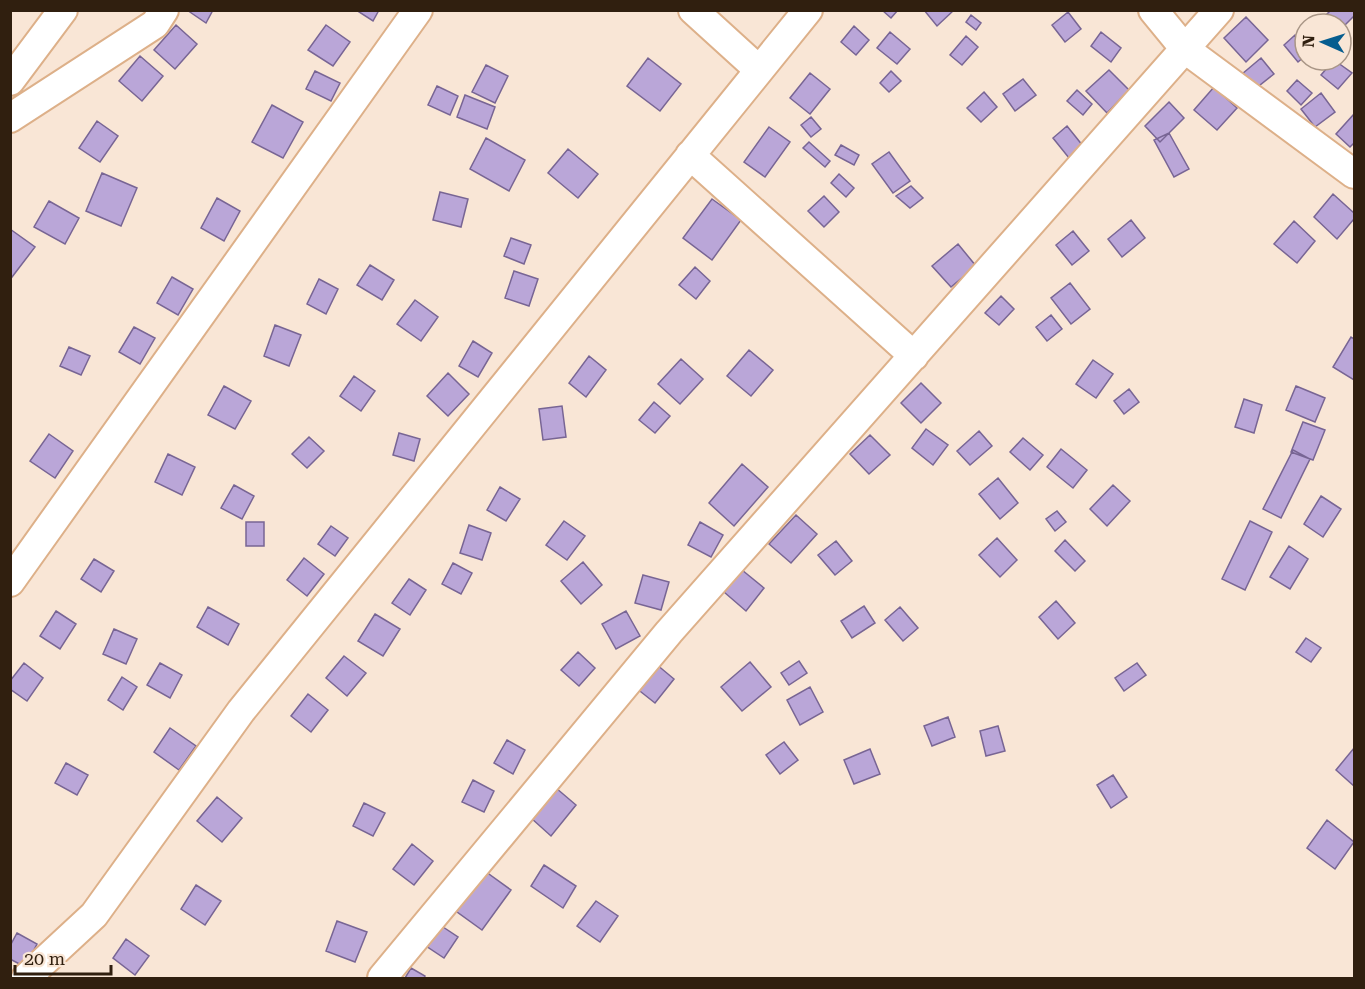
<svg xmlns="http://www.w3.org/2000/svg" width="1365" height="989" viewBox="0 0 1365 989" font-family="'Roboto Serif',serif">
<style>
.building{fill:#baa6d8;stroke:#786594;stroke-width:1.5}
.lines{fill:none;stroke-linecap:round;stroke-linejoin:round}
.minor-casing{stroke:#ddb089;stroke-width:32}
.minor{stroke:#fff;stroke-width:28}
</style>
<rect width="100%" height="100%" fill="#f9e6d6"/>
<!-- building -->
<path class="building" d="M187 10H213L206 23Z
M356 10H379L373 21Z
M882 10H898L891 18Z
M924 10H954L937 26Z
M1331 10H1354V16L1341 29V24H1333L1325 16Z
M1068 12 1081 29 1065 42 1052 25Z
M971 15 981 23 976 30 966 22Z
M1246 17 1268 40 1246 62 1224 38Z
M176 25 197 44 175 69 154 50Z
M326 25 350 42 333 66 308 50Z
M854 26 869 40 856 55 841 42Z
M890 32 910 49 897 64 877 48Z
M1101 32 1121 48 1111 62 1091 46Z
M1295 35 1305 47V56L1298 62 1284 45Z
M966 36 978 47 962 65 950 55Z
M140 56 163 76 142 101 119 81Z
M648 58 681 84 660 111 627 86Z
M1261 58 1274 74 1255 89 1242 74Z
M1334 60 1352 73 1338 89 1321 75Z
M486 65 508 76 495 103 472 92Z
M1109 70 1129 90 1107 113 1086 91Z
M315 71 340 83 331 101 306 89Z
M891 71 901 81 889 92 880 83Z
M810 73 830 89 810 114 790 98Z
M1023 79 1036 95 1015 111 1003 94Z
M1297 80 1312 93 1301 105 1287 91Z
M437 86 458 96 450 115 428 105Z
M1214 87 1237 108 1217 130 1194 110Z
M1077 90 1092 104 1083 115 1067 101Z
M984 92 997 107 981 122 967 108Z
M1321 93 1335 112 1315 127 1301 109Z
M465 95 495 107 487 129 457 117Z
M1169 102 1184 118 1160 142 1145 126Z
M272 105 303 122 283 158 252 142Z
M1354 114V143L1350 147 1336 134Z
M811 117 821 129 811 137 801 125Z
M97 121 118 136 100 162 79 148Z
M1067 126 1083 146 1069 158 1053 138Z
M769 127 790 142 765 177 744 162Z
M1169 133 1189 169 1174 177 1154 140Z
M486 138 525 160 509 191 470 169Z
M809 142 830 161 825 167 803 148Z
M841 145 859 155 854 165 835 155Z
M568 149 598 174 578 198 548 173Z
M889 152 910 181 893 193 872 164Z
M102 173 137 188 121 226 86 211Z
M839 174 854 188 846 197 831 183Z
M911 186 923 198 910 208 896 196Z
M440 192 468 199 461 227 433 220Z
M1333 194 1354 213V219L1337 239 1314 217Z
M824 196 839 212 824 227 808 211Z
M217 198 240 211 224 241 201 228Z
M712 199 741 220 712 260 683 238Z
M49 201 79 218 65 244 34 227Z
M1131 220 1145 238 1122 257 1108 239Z
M1294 221 1315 241 1297 263 1274 244Z
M10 229 35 247 12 277 10 275Z
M1073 231 1089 251 1072 265 1056 245Z
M511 238 531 245 524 264 504 256Z
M958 244 976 266 951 287 932 266Z
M370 265 394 280 382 300 357 285Z
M695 267 710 281 696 299 679 285Z
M514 271 538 279 529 306 505 298Z
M172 277 193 289 178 315 157 303Z
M319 279 338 289 326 314 307 304Z
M1070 283 1090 309 1071 324 1051 298Z
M1001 296 1014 309 999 325 985 313Z
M415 300 438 317 421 341 397 324Z
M1051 315 1062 329 1047 341 1036 327Z
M275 325 301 335 289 366 264 356Z
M134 327 155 338 140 364 119 352Z
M1351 337 1354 339V380L1333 367Z
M473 341 492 353 478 377 459 366Z
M69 347 90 356 81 375 60 366Z
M749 350 773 370 751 396 727 376Z
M589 356 606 370 586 397 569 383Z
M681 359 703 379 680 404 658 384Z
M1093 360 1113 374 1096 398 1076 384Z
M448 373 469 394 448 416 427 396Z
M354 376 375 391 361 411 340 396Z
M921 383 941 403 921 423 901 403Z
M224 386 251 401 235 429 208 415Z
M1296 386 1325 398 1315 422 1286 410Z
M1129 389 1139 402 1124 414 1114 401Z
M1244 399 1262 405 1254 433 1235 427Z
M654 402 670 416 655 433 639 420Z
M562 406 566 437 543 440 539 409Z
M1303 422 1325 430 1313 460 1291 452Z
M926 429 948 445 933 465 912 448Z
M979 431 992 446 970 465 957 451Z
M399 433 420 439 414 461 393 455Z
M49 434 73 451 55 478 30 461Z
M870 435 890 455 869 474 850 454Z
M309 437 324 451 307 468 292 454Z
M1023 438 1043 455 1030 470 1010 452Z
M1061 449 1087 470 1073 488 1047 467Z
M1293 450 1310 459 1281 518 1263 509Z
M168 454 195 467 182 495 155 482Z
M742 464 768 487 734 526 709 503Z
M998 478 1018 503 1000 519 979 494Z
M234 485 254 496 242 519 221 508Z
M1113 485 1130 501 1107 526 1090 509Z
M500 487 520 499 506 521 487 510Z
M1321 496 1341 509 1323 537 1304 524Z
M1057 511 1066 522 1055 531 1046 519Z
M796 515 817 534 791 563 769 544Z
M564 521 585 536 567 560 546 545Z
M1250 521 1272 532 1245 590 1222 579Z
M246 522H264V546H246Z
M700 522 723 535 711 557 688 545Z
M469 525 491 533 482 560 460 553Z
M331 526 348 538 335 556 318 544Z
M997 538 1017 560 1000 577 979 555Z
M1065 540 1085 561 1075 571 1055 551Z
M836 541 852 561 835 575 818 555Z
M1289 546 1308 559 1290 589 1270 577Z
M304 558 324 574 307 596 287 580Z
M94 559 114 571 101 592 81 579Z
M583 562 602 585 581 604 561 581Z
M453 563 472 573 461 594 442 584Z
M742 570 764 588 746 611 724 592Z
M643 575 669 582 661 610 635 603Z
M409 579 426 590 410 615 392 603Z
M1056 601 1075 623 1058 639 1039 617Z
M864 606 875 623 852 638 841 621Z
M208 607 239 624 228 645 197 627Z
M900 607 918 628 903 641 885 620Z
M56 611 76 624 60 649 40 636Z
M626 611 640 636 616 649 602 624Z
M375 614 400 629 383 656 358 641Z
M114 629 137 639 126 664 103 654Z
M1306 638 1321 648 1311 662 1296 652Z
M578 652 595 668 579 686 561 670Z
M344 656 366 673 347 696 326 678Z
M799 661 807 673 789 685 781 673Z
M750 662 771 687 742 711 721 687Z
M24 663 43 678 27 701 10 689V681Z
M160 663 182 675 170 698 147 685Z
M1137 663 1146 675 1124 691 1115 678Z
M656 664 674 679 655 703 636 688Z
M122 677 137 687 123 710 108 700Z
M810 687 823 712 800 725 787 700Z
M308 694 328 710 311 732 291 716Z
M948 717 955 737 932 746 924 726Z
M998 726 1005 751 986 756 980 731Z
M170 728 196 746 179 770 154 752Z
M507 740 525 750 513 774 494 763Z
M784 742 798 760 780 774 766 755Z
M1354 748V786L1336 770Z
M870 749 880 774 854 784 844 760Z
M66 763 88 775 77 795 55 783Z
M1113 775 1127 797 1111 808 1097 785Z
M473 780 494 791 484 812 462 802Z
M556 788 576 805 551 836 531 818Z
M217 797 242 818 222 842 197 821Z
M364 803 385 813 373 836 353 826Z
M1327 820 1354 842 1335 869 1307 848Z
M412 844 433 861 414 885 393 869Z
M544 865 576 886 563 908 531 886Z
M482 869 511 890 482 930 453 909Z
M196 885 221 901 205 925 181 909Z
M596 901 618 916 600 942 577 926Z
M337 921 367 932 355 962 326 951Z
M437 923 458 937 444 958 423 944Z
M17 933 37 944 25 967 10 959V946Z
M126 939 149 956 135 975 113 958Z
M411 968 425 976 424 978H405Z"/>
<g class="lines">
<defs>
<path id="minor" d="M693 10 759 70
M1153 10 1185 49 1354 174
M10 81 63 10
M10 118 155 24 164 10
M690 155 914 356
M10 582 418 10
M26 978 94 915 241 711 808 10
M382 978 669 632 1219 10"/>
</defs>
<!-- minor casing -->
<use href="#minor" class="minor-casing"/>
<!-- minor -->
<use href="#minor" class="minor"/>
</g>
<!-- border -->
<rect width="1365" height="989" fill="none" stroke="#301f0f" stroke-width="24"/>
<!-- north arrow -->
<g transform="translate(1323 42) rotate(273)"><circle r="28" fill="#f9e6d6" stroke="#a99686" stroke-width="1.5"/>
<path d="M0-4.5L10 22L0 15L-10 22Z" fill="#065d8f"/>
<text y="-9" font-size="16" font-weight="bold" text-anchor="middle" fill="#301f0f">N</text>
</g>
<!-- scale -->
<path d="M15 965v9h96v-9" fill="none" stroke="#301f0f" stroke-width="3"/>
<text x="24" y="965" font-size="18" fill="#301f0f" stroke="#f9e6d6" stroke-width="4.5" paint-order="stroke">20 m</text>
</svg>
